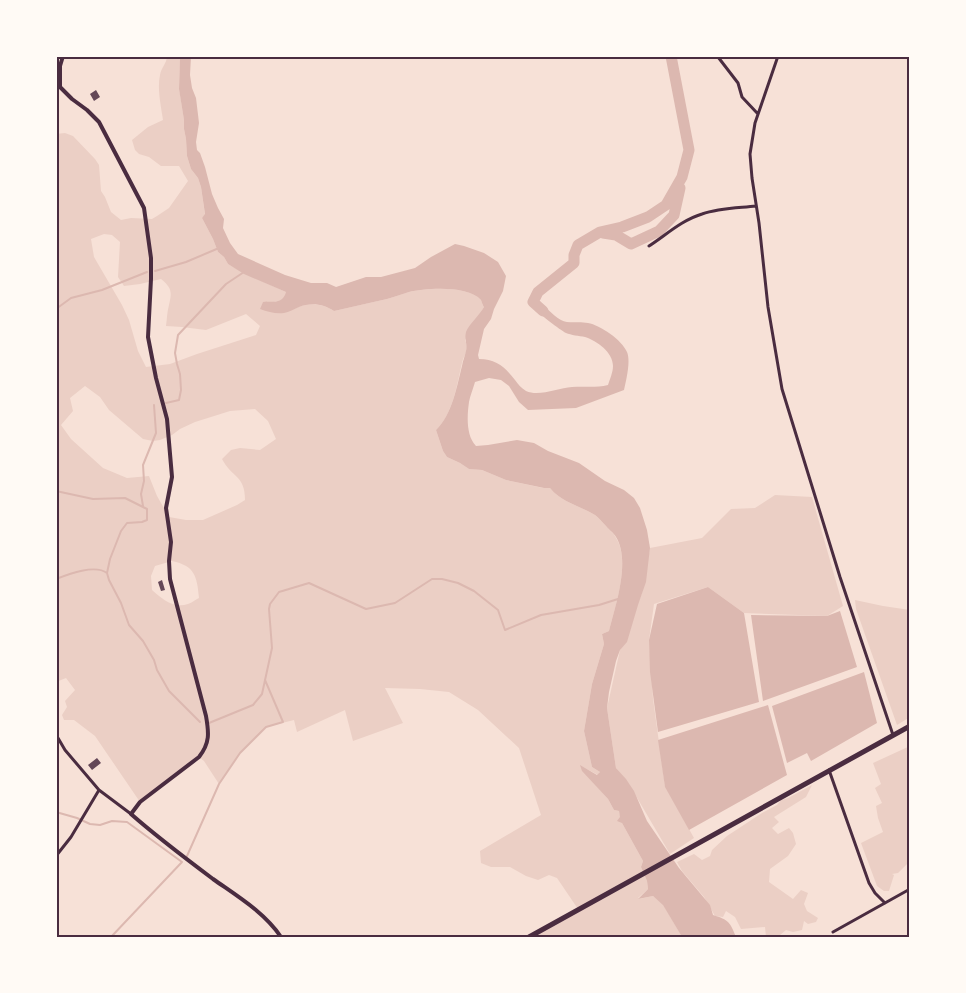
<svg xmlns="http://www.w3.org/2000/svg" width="966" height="993" viewBox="0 0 966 993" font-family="Karla,sans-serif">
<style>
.green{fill:#ebcfc5;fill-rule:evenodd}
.water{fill:#dcb8b0}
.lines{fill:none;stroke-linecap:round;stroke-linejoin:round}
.stream{stroke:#dcb8b0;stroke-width:2}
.river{stroke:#dcb8b0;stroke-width:11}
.building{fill:#644757}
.minor{stroke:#4a2c40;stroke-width:3}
.tertiary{stroke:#4a2c40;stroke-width:4}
.trunk{stroke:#4a2c40;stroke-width:5}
.neatline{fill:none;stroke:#4a2c40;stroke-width:2}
</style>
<rect width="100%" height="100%" fill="#f7e1d7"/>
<!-- green -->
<path class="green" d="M167 56H180L179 88 184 120V129L186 139 187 156 191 169 198 178 201 187 205 215 202 218 213 239 218 252 224 257 228 264 244 273 286 292C286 300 279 302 272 301L294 309C308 302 322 303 334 311 352 307 369 303 387 299 395 297 402 294 409 292 427 288 468 285 481 300 481 300 483 306 484 307L465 340C466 342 467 345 467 348 467 352 463 358 462 363 457 384 453 414 436 430L443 451 447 457 460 463 469 469 482 470 506 480 543 488H550C561 502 580 506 595 515 599 518 603 523 606 526 609 530 614 533 616 538 631 561 615 607 609 631L602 634 604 644 592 684 584 731 592 767 600 772 598 775 581 766 591 780 608 799 614 810 619 811 622 823 643 861 641 867 647 881 648 889 638 898 639 899 653 896 663 904 682 937H529L578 909 557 878 549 875 538 880 526 876 510 867H491L481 863 480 851 541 815 519 748 478 710 449 692 420 689 385 688 403 723 353 741 345 710 297 732 294 720 266 727 240 753 219 784 204 761 199 757 140 802 95 736 74 720H64L62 715 67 707 65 701 75 690 66 678 56 682V134L65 133 73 136 95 159 99 165 101 191 105 197 111 212 121 220 131 218 152 219 157 216 169 208 188 181 179 166H161L149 157 139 154 135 150 132 140 148 127 163 120C161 106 157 89 160 75 161 68 167 63 167 56ZM104 234 112 235 120 242 118 277 124 286 140 284 161 279C172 288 172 292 169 305 167 312 167 319 166 326L182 327 206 330 246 314 260 326 256 335 197 354 170 364 146 367 138 351 129 320 122 305 94 257 91 239ZM85 386 100 397 109 410 143 439 153 441 160 440 172 435 180 429 195 422 211 417 230 411 255 409 268 421 276 439 260 450 240 448 231 450 222 459C232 478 245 475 245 500L237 505 203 520H186L169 517 157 496 149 476 127 478 103 468 71 439 61 425 73 411 70 398ZM172 561C195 566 197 576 199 598 196 599 192 603 188 604 174 609 162 599 152 590L151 576 155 566Z
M775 495 812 497 843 606 827 616 744 613 708 587 654 604 649 640 653 699 665 786 694 838 670 854 629 784 616 768 607 708 620 650 642 593 650 548 702 538 731 509 755 508Z
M855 600 883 606 910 610V717L897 725 856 609Z
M910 746V861L898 873 892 874 894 875 889 891H884L877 886 861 843 883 832 878 818 876 806 882 803 875 788 881 784 873 763Z
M812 785 806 797 774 817 779 822 772 828 778 834 789 828 793 833 796 844 788 856 770 869 769 882 793 899 801 890 808 893 804 904 807 911 818 918 816 922 808 924 804 921 802 930 793 932 786 930 780 935V937H766L765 927 741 929 735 917 726 911 723 917 715 916 704 897 682 871 677 862 694 854 702 860 710 856 712 850 727 836 762 813 777 805 781 800 788 798Z"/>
<!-- water -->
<path class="water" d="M180 56H191L190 75 192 88 196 98 199 123 196 142 197 150 200 153 205 167 212 194 218 208 224 219 223 228 230 243 238 254 285 275 311 283H327L336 287 366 277H381L415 268 431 257 455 244 464 246 484 253 498 262 506 276 503 291 494 309 491 319 484 329 478 355 479 359C496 359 505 367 515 380 518 384 521 388 526 391 539 397 558 388 572 387 584 386 596 388 608 385 610 379 613 372 613 366 613 352 597 341 585 337 579 336 571 335 566 333 559 329 540 315 536 309 535 308 533 303 533 302 542 300 552 316 561 320 568 324 579 321 588 323 600 325 622 340 627 352 631 361 626 381 624 390L576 408 528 410 519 402 509 386 501 380 489 378 475 382C473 389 470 396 469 402 467 416 466 436 476 446L488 445 517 440 534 443 548 451 579 463 605 481 624 490 634 498 640 508 647 530 650 548 646 582 638 605 627 642 620 650 616 661 609 692 607 708 616 768 626 779 634 791 647 821 679 868 710 905 713 915C729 920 730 922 736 937H682L663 905 653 896 638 899 648 889 647 881 641 867 643 861 622 823 617 821 620 817 619 811 614 810 608 799 582 771 580 765 597 775 600 772 592 767 584 731 592 684 604 644 602 634 609 631C615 607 631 561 616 537 614 533 609 530 606 526 603 523 599 518 595 515 580 506 561 502 550 488H544L506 480 482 470 469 469 460 463 447 457 443 451 436 430C452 415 457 386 462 366 463 360 465 356 466 351 468 345 464 340 466 332 469 324 479 316 484 307 483 306 481 300 481 300 468 285 426 288 409 292 402 294 395 297 387 299 369 303 352 307 334 311 324 304 311 302 299 307 294 309 289 312 284 313 276 314 268 312 260 309L263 302C273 301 283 304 286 292L244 274 228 264 224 257 218 252 213 239 202 218 205 214 201 187 198 178 191 169 187 156 186 139 184 129V120L179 89Z
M708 587 744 613 759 702 658 732 650 672 649 640 657 604Z
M840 611 857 667 763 701 751 615 827 616Z
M864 672 877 723 811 761 807 753 787 763 772 706Z
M768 705 787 775 689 830 665 787 658 740Z"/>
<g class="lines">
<!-- stream -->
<path class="stream" d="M155 271 186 262 219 248
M56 309 71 298 102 290 147 272
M166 403 179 400 181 390 180 374 177 364 175 353 178 335 226 284 244 272
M56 491 93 499 125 498 147 509V520L142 522 127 523 121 531 110 559 107 573 109 580 121 603 129 625 143 641 154 660 157 670 169 691 200 722
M143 506 141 494 144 481 143 465 156 433 154 405
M56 579C69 574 95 564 107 573
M209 723 253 705 262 694 272 648 269 609 270 604 279 592 309 583 366 609 395 603 432 579H442L458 583 474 591 498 610 505 630 541 615 599 605 618 599
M56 812 77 818 90 824 100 825 112 821 127 822 182 862 111 937
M187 856 219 784 240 753 266 727 283 722 265 680"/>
<!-- river -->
<path class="river" d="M603 233 616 235 631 244 659 231 674 215 680 188
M543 311 533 302 538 292 574 263V255L578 245 600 232 622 227 648 217 666 205 682 177 689 150 671 56"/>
</g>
<!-- building -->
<path class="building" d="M96 90 100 97 94 101 90 94Z
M162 580 165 590 161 591 158 582Z
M97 758 101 763 92 770 88 765Z"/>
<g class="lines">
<!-- minor -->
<path class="minor" d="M778 56 755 123 750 154 752 178 759 223 768 307 782 389 840 577 893 735
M718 57 738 83 742 97 758 114
M649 246C666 235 682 220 702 214 719 208 738 208 756 206
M58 738 65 750 99 790 131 814
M829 770 869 883 875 893 885 903
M56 856 71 837 99 790
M833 932 910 889"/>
<!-- tertiary -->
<path class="tertiary" d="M63 56 60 66V87L72 99 87 110 99 122 144 208 151 258V279L148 337 156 378 167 419 172 477 166 508 171 542 169 561 170 579 206 716C209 733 210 743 199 757L140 802 131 814C157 837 185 858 213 879 237 896 264 912 281 937"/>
<!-- trunk -->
<path class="trunk" d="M529 937 910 726"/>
</g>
<!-- border -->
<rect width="966" height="993" fill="none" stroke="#fffaf5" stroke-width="115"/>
<rect x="58" y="58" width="850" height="878" class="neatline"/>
</svg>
